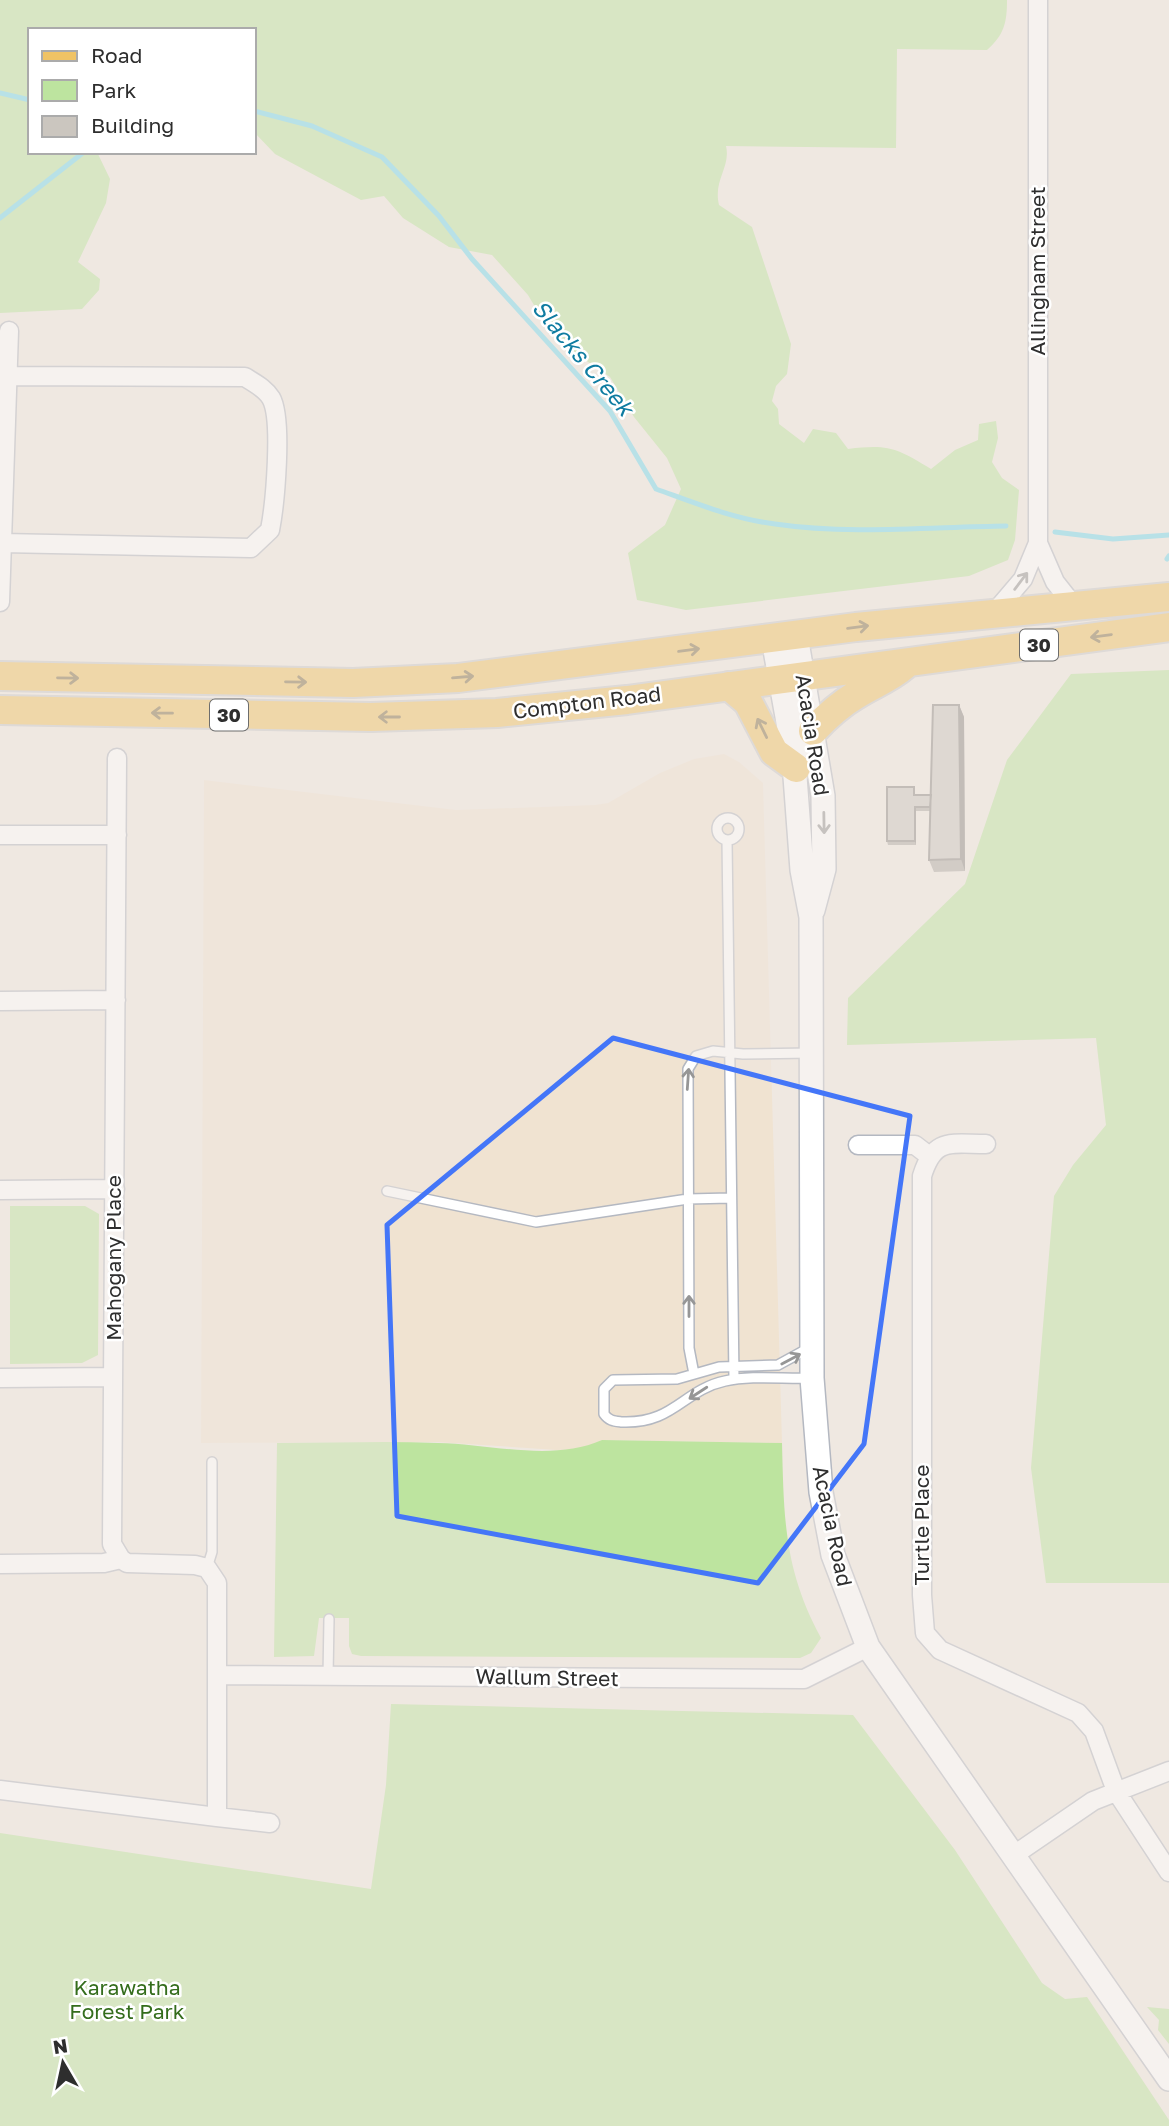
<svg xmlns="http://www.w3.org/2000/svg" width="1169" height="2126" viewBox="0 0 1169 2126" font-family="'Golos Text',sans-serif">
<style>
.education{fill:#f0e3d1}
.green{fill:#bde49f}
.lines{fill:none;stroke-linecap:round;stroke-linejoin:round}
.stream{stroke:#76d9ee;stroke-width:5}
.service-casing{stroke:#b4b8c1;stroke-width:12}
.minor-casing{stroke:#b4b8c1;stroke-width:21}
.tertiary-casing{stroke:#b4b8c1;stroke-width:26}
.primary-casing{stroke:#c9c9c9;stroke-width:32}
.service{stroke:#fff;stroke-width:9}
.minor{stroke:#fff;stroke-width:18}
.tertiary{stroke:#fff;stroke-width:23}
.primary{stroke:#f0c365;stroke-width:28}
.wall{fill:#afaaa4}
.shaded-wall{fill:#8e8b86}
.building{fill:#cbc6bf;stroke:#8e8b86;stroke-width:2}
.oneway{stroke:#969696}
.oneway2{stroke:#857147}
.marked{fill:none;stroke:#4476f8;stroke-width:5;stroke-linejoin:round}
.labels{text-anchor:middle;stroke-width:5;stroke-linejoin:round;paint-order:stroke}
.shield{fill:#fff;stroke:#6d6d6d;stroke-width:2}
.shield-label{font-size:19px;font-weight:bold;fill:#2e2e2e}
.street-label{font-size:21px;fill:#2e2e2e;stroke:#fff}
.park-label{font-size:21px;fill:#346d1c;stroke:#fff}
.water-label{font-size:23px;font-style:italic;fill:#0f7ca1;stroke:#fff}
</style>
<rect width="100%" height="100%" fill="#efe8e1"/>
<!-- education -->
<path class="education" d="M724 754 739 762 763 783 782 1443 602 1440 582 1449 557 1450 437 1442 201 1443 204 780 456 810 595 805 608 803 660 773 694 759Z"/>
<!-- green -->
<path class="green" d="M0 0H1007C1007 23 1004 35 987 50L897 49 896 148 726 146C731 167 713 180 719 205L752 227 791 344 787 374 776 386 772 401 778 409 779 424 804 443 813 429 836 433 848 449C889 444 896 448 931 469L955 450 978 440 979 424 996 421 998 438 992 462 1002 478 1019 490 1015 540 1008 560 969 576 686 610 637 600 628 553 665 525 681 489 667 458 634 417 610 377 578 355 547 327 528 295 492 255 449 247 403 218 384 196 361 200 275 154 254 132V30H30V152H97L110 179 106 203 78 262 100 279 99 290 82 309 0 313Z
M1169 670V1583H1046L1031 1468 1054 1196 1073 1165 1106 1125 1096 1038 847 1045 848 998 965 884 1007 760 1071 674Z
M10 1206H85L99 1214 98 1355 82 1363 10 1364Z
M602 1440 782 1443C784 1519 784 1570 821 1638L811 1653 800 1658 361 1656 352 1654 349 1646V1618H319L314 1656 274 1657 277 1443C331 1443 385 1441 438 1443 490 1444 553 1462 602 1440Z
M391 1704 853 1715 955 1850 1042 1983 1065 1999 1087 1997 1169 2120V2126H0V1833L371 1889 386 1785Z
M1147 2007 1169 2009V2044L1158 2030 1159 2020Z"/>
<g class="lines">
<!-- stream -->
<path class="stream" d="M0 93 30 100
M254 111 312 126 382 157 439 216 472 259 610 411 656 489C695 503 734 519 775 524 850 535 930 527 1006 526
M0 218 84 152
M1055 532 1113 539 1169 535
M1167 559 1169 556"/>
<defs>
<path id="service" d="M717 829a11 11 0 1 1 22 0a11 11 0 1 1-22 0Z
M727 840 734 1379
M387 1191 536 1222 688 1199 730 1198
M809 1348 778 1365 719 1367 677 1379 613 1380 604 1389V1414C609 1421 614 1421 622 1422 674 1424 683 1390 725 1381 752 1375 783 1379 811 1378
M694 1374 689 1348 688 1069 696 1056 713 1051 743 1054 811 1053
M207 1568 212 1552V1462
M328 1676 329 1619"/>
<path id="minor" d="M2 543 251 548 270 530C275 504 283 419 271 398 265 388 254 383 245 377L8 376
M1038 543 1055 582 1074 606
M0 602 9 331
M994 613 1023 579 1038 543V0
M0 835H117
M0 1001 116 1000
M986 1144C950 1144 934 1137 922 1176V1595L925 1633 940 1650 1078 1713 1094 1731 1116 1791 1169 1872
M858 1145H915L928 1155
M0 1190 115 1189
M0 1378 113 1377
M0 1564 104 1563 121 1559
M218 1675 804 1679 868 1647
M0 1790 217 1817V1583L207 1568 195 1565 127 1563 121 1559 112 1544 117 758
M217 1817 270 1823
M1014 1855 1093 1801 1169 1771"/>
<path id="tertiary" d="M796 636 823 796 824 869 813 910
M773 639 793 750 802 870 811 917 812 1378 821 1492 833 1555 868 1647 1169 2079"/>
<path id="primary" d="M0 676 353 683 458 678 856 627 1169 597
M729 686 748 702 774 752 796 768
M0 710 371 717 497 713 627 700 1169 627
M813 731C826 717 839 705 856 695 873 684 889 679 904 666"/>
</defs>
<!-- service casing -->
<use href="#service" class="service-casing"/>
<!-- minor casing -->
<use href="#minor" class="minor-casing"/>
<!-- tertiary casing -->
<use href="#tertiary" class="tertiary-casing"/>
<!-- primary casing -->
<use href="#primary" class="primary-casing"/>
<!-- service -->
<use href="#service" class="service"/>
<!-- minor -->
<use href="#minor" class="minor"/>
<!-- tertiary -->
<use href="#tertiary" class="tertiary"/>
<!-- primary -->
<use href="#primary" class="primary"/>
</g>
<!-- wall -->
<path class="wall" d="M959 705 964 717 965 871 934 872 929 860 930 811H916V845H888L887 841 915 791V795H931Z"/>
<!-- shaded-wall -->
<path class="shaded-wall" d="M959 705 964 717 965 871 961 859Z
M915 807 916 811V845L915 841Z"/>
<!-- building -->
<path class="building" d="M933 705H959L961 859 929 860Z
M887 787H914V795H931L930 807H915V841H887Z"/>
<!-- one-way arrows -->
<defs><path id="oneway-shaft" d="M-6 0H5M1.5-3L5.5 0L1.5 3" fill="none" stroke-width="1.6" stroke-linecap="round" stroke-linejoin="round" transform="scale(1.75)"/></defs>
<g class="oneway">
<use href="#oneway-shaft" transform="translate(1021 581) rotate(-53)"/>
<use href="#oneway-shaft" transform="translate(824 823) rotate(89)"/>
<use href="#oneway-shaft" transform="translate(688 1079) rotate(-86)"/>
<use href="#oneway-shaft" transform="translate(689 1306) rotate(-90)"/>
<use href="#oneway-shaft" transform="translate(791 1359) rotate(-28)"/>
<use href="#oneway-shaft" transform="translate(698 1393) rotate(147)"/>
</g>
<g class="oneway2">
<use href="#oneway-shaft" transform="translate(858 627) rotate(-7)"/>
<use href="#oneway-shaft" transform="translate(1101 636) rotate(172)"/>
<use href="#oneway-shaft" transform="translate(689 650) rotate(-8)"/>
<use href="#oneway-shaft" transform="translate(463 677) rotate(-5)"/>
<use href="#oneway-shaft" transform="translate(68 678) rotate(1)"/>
<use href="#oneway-shaft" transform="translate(296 682) rotate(1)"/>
<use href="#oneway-shaft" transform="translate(162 713) rotate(-179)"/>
<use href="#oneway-shaft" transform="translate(389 717) rotate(180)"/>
<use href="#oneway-shaft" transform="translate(762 728) rotate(-116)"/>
</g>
<!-- marked area -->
<path d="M0 0H1169V2126H0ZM613 1038 910 1116 864 1444 758 1583 397 1516 387 1225Z" fill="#efe8e1" fill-opacity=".55" fill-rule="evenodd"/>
<path class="marked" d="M613 1038 910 1116 864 1444 758 1583 397 1516 387 1225Z"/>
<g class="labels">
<!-- shield labels -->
<g class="shield">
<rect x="1020" y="629.5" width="38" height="31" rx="5"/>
<rect x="210" y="699.5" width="38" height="31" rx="5"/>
</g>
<g class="shield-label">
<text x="1039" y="652">30</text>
<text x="229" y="722">30</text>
</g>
<!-- street labels -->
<g class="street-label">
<text transform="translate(1038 271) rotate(-90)" y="7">Allingham Street</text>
<text transform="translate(587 703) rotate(-7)" y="7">Compton Road</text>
<text transform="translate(812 735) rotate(81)" y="7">Acacia Road</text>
<text transform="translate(114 1258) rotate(-90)" y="7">Mahogany Place</text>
<text transform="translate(922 1525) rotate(-90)" y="7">Turtle Place</text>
<text transform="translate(832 1526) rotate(78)" y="7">Acacia Road</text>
<text transform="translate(547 1678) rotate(1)" y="7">Wallum Street</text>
</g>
<!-- park labels -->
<g class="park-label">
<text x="127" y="1995">Karawatha<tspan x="127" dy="24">Forest Park</tspan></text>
</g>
<!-- water labels -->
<g class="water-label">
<text transform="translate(583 358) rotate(50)" y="8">Slacks Creek</text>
</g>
</g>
<!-- legend -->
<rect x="28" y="28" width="228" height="126" fill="#ffffff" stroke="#ababab" stroke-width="2"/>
<rect x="42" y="51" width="35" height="10" fill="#f0c365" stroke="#ababab" stroke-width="2"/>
<text x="91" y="63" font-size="21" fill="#2e2e2e">Road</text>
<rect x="42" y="80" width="35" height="21" fill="#bde49f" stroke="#ababab" stroke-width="2"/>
<text x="91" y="98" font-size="21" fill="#2e2e2e">Park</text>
<rect x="42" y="116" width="35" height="21" fill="#cbc6bf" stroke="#ababab" stroke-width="2"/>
<text x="91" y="133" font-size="21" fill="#2e2e2e">Building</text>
<!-- north arrow -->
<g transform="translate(63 2063) rotate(351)" stroke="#ffffff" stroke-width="5" paint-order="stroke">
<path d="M0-5L12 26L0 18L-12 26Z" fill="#2e2e2e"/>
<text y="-10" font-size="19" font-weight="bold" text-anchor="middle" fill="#2e2e2e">N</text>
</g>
</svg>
